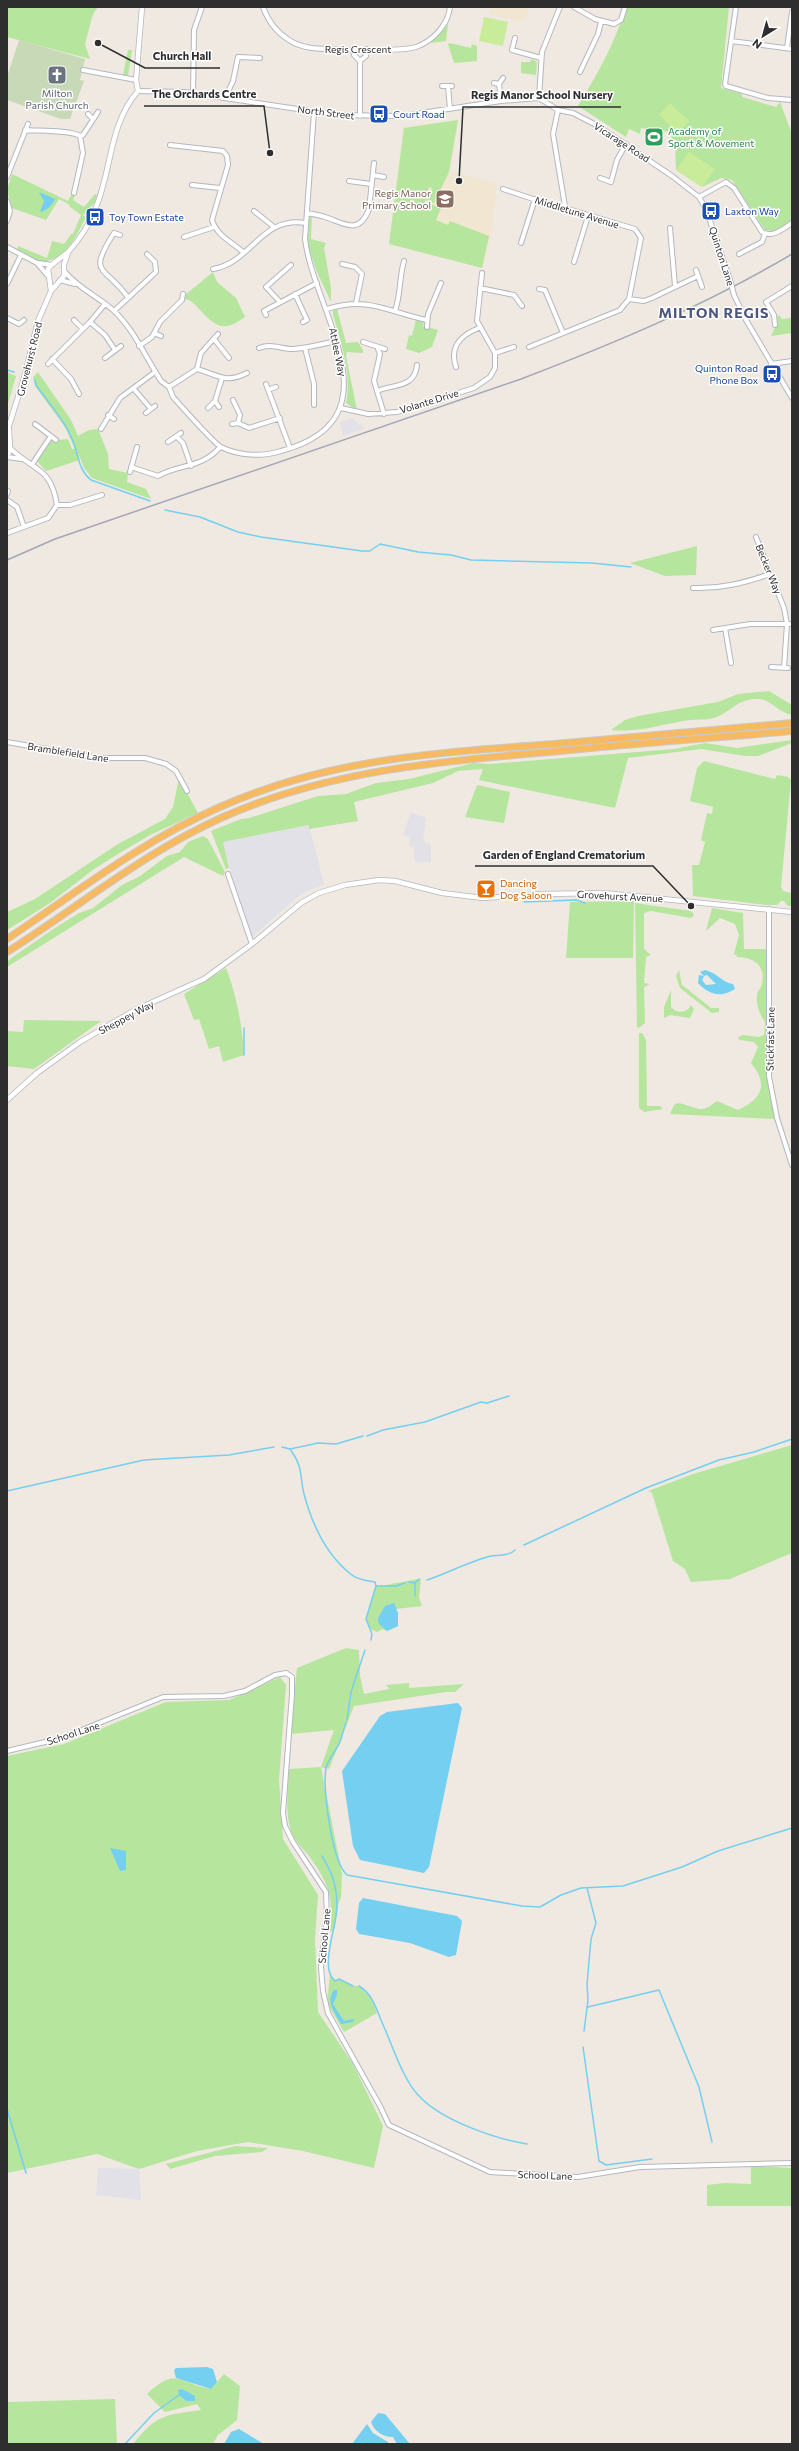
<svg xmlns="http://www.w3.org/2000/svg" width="799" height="2451" viewBox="0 0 799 2451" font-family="Commissioner,sans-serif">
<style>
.industrial{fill:#e3e1e8}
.education{fill:#f0e6d1}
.green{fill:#b6e59e}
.cemetery{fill:#c8d9b8}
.pitch{fill:#c9ec9a}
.water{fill:#75cff0}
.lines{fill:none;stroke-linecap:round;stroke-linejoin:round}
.stream{stroke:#75cff0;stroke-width:1.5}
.minor-casing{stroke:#b4b7c1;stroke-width:6}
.tertiary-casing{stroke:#b4b7c1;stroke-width:6}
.trunk-casing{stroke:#c9c9c9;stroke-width:8}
.minor{stroke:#fff;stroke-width:4}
.tertiary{stroke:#fff;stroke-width:4.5}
.trunk{stroke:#f8ba60;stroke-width:6}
.rail{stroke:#a3a6b8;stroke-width:1.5}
.minor-bridge-casing{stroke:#b4b7c1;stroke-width:6;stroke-linecap:butt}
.minor-bridge{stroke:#fff;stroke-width:4}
.labels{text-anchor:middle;stroke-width:3;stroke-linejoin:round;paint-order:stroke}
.street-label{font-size:10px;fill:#2e2e2e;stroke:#fff}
.worship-label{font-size:10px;fill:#5b616d;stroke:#fff}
.transit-label{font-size:10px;fill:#164399;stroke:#fff;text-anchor:start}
.leisure-label{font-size:10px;fill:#27864d;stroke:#fff;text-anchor:start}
.education-label{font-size:10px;fill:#785e54;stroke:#fff;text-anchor:end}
.food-label{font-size:10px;fill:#c56008;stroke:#fff;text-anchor:start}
.district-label{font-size:14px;font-weight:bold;letter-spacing:1px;fill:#4d5680;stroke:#fff}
.leader{fill:none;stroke:#2e2e2e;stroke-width:1.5}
.callout-dot{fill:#2e2e2e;stroke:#fff;stroke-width:1.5}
.callout-label{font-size:11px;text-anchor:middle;font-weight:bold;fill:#2e2e2e;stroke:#fff;stroke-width:3;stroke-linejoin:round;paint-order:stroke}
</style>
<rect width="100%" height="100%" fill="#efe9e1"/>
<!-- industrial -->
<path class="industrial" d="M352 418 365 428 343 436 340 422Z
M411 812 426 818 423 841 431 845V862H415L414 848 409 846 410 837 403 835Z
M309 825 324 884 301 894 252 937 241 910 223 842Z
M98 2168 139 2169 141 2200 96 2195Z"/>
<!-- education -->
<path class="education" d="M491 7H530L523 22 489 14Z
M459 119 450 171 497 183 492 230 483 268 389 244 403 127Z"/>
<!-- green -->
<path class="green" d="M7 7H98L93 14 85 44 90 59 7 37Z
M626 7H729L721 88 742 94V97L776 107 780 102 792 134V221L775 231 765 230 732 180 721 178 702 187 676 170 675 144H671L672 132 641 128 640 134 629 129 626 137 578 106C597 75 615 43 626 7Z
M448 24 446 41 431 43Z
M450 43 471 48 472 44 477 46V61L454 63 448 44Z
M128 50H132L128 76 123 75Z
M532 59 537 62 536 75 521 73V62H530Z
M458 120 449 172 434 203 426 200 432 188 429 187 425 202 441 208 436 220 448 225 450 221 489 236 482 268 389 244 404 128Z
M12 174 68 201 72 193 75 195 73 200 84 207 95 194 97 195 95 202 83 215 86 217C76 237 66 260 41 262L17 249 18 246 47 258 52 241 64 244 72 233 73 234 81 215 69 206 70 205 59 199 46 220 12 208 7 190Z
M309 216H312L311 239 326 243 324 248 331 288V302L317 272 308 245Z
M213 272 217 282 236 298 245 317C224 332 217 328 200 310 195 305 193 301 185 299V295Z
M337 309 346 343 358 342 363 350V353L347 352 346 356 357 410 346 403C352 374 341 342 333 315V311Z
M779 315 782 319 792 318V333L771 336 776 325V318Z
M416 320 424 322 423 326 438 330 432 347 419 353 406 349 409 335 412 336Z
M7 372 16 376 7 407Z
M38 372 71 420 78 436 89 430 98 429 108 454 109 469 128 473 127 482 146 489 151 499 92 478 84 468 77 450 80 460 46 471 37 461 51 441 57 443 59 440 68 439 72 449H75L65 427 35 386 33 377Z
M697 546 696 575 665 576 630 563Z
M769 691 792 705V715C778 713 771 699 757 699 739 699 733 709 719 716 710 721 699 719 689 720 664 724 637 733 611 730L625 720 638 716 718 702 738 694Z
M792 740V743L758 756H745L701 749 628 758 615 808 479 780 483 769 458 771 433 783 354 802 358 821 309 829V825L223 842 229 868 226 869 211 831 241 819 249 818 318 796 346 794 376 783 409 779 473 763 490 764 674 749 705 743 737 748Z
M704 761 775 779 777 775 788 777 791 780 781 887 783 891 792 893V906H788L784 901H781L777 905H766L693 896 692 865H699L705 842 701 840 707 813 712 814 713 807 690 801 697 768Z
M179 778 198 813 150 835 118 854 94 869 50 903 7 930V912L35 899 118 844 165 819 173 807Z
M477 785 510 792 504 823 465 817Z
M203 836 208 839 225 872 223 876 184 857 7 967V962L10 959 55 928 79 913 93 908 122 885 140 876 167 856 180 852 188 842Z
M634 901 633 958H566L570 902Z
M635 903 691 911 694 915 691 918 651 911 644 913V949L651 955 646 957 644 983 650 984 644 987 645 1023 639 1028 637 1027Z
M712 908 743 913 744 949H767V1076L775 1119 670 1114 674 1105 678 1103C696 1106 699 1116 717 1101L738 1110C762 1099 769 1085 751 1063L758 1047 754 1042 739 1040 738 1038 742 1035 759 1037 764 1035 765 1022C760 1015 756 1005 757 996 757 991 761 989 762 984 766 965 754 958 738 957L734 954 739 935 735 924 720 918 706 931Z
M226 968C237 997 242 1024 244 1055L223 1062 219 1046 209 1049 199 1019 194 1020 184 994Z
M679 970 682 985 686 988 711 1008H719V1012L712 1013 680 988 676 976Z
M671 990V1007C677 1014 687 1013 691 1005L694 1009 690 1018 670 1015 664 1018V1007Z
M24 1020 101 1021 34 1069 7 1066V1031L23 1032Z
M639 1033H642L646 1040 647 1106H660L663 1109 644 1112 639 1108Z
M792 1445V1553L730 1579 691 1582 685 1569 673 1561 652 1493 648 1491 693 1474Z
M421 1579 419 1597 422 1606 396 1609 398 1626 387 1631 383 1629 377 1632 370 1629 366 1619 376 1586C392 1585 406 1580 421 1579Z
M346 1648 359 1650 360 1676 364 1694 389 1689 386 1685 409 1683V1688L464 1684 455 1692H446L354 1706 329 1769 321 1767 342 1874 341 1897 338 1904 335 1928 330 1932C334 1902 330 1885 312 1860 307 1852 298 1845 293 1836 284 1816 288 1790 289 1769L321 1767 334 1730 290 1734 297 1668Z
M280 1677 286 1685 279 1780 283 1839 318 1895 315 1939 318 2012 353 2064 383 2126 374 2168 303 2151 248 2142 197 2151 139 2169 97 2154 7 2173V1756L64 1744 166 1702 229 1700Z
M330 1975 335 1981 339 1979 353 1986H359L372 1999 377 2013 344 2032 327 2003Z
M235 2146 268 2148 262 2152 215 2156 170 2169 166 2164Z
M751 2166 791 2168 792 2206H707V2185L725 2183 751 2184Z
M224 2374 240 2386 237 2420 218 2435 213 2444H133C157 2414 165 2415 201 2410L197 2404 165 2412 147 2394C176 2366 179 2383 211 2389Z
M115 2399 117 2444H7L8 2402Z"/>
<!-- cemetery -->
<path class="cemetery" d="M19 40 85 59 80 80 84 81 70 119H61L7 100V77Z"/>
<!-- pitch -->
<path class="pitch" d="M484 17 508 22 503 46 479 41Z
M670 103 689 121 678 133 659 115Z
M689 152 715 169 702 187 676 170Z"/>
<!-- water -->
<path class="water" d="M39 192 55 199C51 206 48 210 40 212L44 201Z
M705 970C716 972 723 983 733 984L735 989C721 998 709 995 698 983L699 975 704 976 702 980 706 985 716 984 707 975 704 976 700 972Z
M394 1603 398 1613V1626L387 1631 379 1624 378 1618 385 1606Z
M458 1703 462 1708 429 1867 424 1873 360 1860 353 1846 342 1771 380 1716 387 1712Z
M110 1848 126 1851V1870L120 1871Z
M363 1898 457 1916 462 1921 456 1955 449 1957 410 1943 359 1934 356 1929 359 1903Z
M334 1990H337V1995L333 2004 344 2021 354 2019 353 2022 341 2024C335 2013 325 2002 334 1990Z
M207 2367 213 2369 217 2382 211 2389 176 2378 174 2370 176 2368Z
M182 2389 195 2396V2401H186L179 2395 178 2390Z
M378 2413 385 2414 410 2444H397L393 2437C383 2437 374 2431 371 2422Z
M367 2424 373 2433 388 2442V2444H352Z
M239 2429 264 2444H224L231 2432Z"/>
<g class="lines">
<!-- stream -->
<path class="stream" d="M7 370 14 372
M35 380 36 385C50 405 68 424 75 447 79 460 80 471 91 480L150 501
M165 510 200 517 238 532 261 537 362 551H370L380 544 418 552 451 555 471 560 592 563 631 567
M524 902 576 900 585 903
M244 1028V1055
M367 1436 383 1430 425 1422 481 1402 487 1403 509 1396
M282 1447 290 1449C304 1469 299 1473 304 1494 312 1524 327 1556 352 1575 358 1580 368 1581 375 1582L376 1586 366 1619 372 1634 371 1640
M290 1449 318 1443 336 1444 363 1436
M7 1491 144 1460 229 1455 274 1447
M524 1545 646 1488 719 1460 754 1452 792 1439
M427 1580C448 1573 470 1561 491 1556 499 1555 509 1556 515 1550
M409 1582 415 1583 419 1579
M415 1583V1596
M376 1586H396L405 1583
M347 1720 351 1692 365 1650
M346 1723C343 1730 342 1738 339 1744 335 1752 328 1759 326 1768 322 1788 332 1862 347 1875L522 1906 540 1907 561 1895 581 1888 623 1886 682 1867 718 1851 792 1828
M322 1856C332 1873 336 1883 337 1903 339 1922 318 1968 335 1981L339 1979 353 1986
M359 1986C374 1995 377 2012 384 2027 393 2047 404 2082 420 2097 443 2121 496 2139 527 2144
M588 2007 659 1990 699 2087 712 2142
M584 2031 588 2000 587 1984 591 1939 596 1923 587 1888
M583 2047 599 2161 606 2165 652 2159
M7 2109 26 2173
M125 2444 154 2413 179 2395"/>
<defs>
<path id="minor" d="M263 7C268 21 276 32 289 40 295 44 304 47 312 48 330 50 401 52 416 47 433 41 448 25 450 7
M574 7 595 19 614 24 621 20 625 7
M736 7 725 84 726 86 768 98 792 100
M515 38 512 50 541 58
M731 41 792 49
M787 48 792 12
M353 49 354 55 360 61V116
M360 61 366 56 367 49
M83 70 136 80
M580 72 598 34 601 22
M494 83 499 84 501 101
M499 84 503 78
M442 86H452
M448 86 450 109
M138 91 184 92 338 115 401 116 501 101 539 98 558 110 573 113 598 126 672 176 699 197 706 209 731 283
M193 94 194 30 202 7
M225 98 233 81 238 57 260 58
M539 98 542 52 560 7
M558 110 553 134 565 206
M88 114 93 119
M25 130C38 131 71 130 80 136L83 153 74 193
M80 136 83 135 98 112
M170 145 223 151 227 156 228 165 212 220C217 236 231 241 243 252
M373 175 384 177
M7 177 28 124
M600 178 611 182 617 160 626 144
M349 181 371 184
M192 185 220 188
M503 189 554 206H565L568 209 635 229 641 238 629 299 620 310 529 347
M699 197 726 182 734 188 762 232C773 238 783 229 792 223
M7 201 10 211 7 221
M254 211 274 227
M307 213C313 214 319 215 325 217 344 223 359 236 369 209L374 163
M670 228 675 286
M120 235 114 233C87 275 104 265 127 296
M184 237 214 227
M521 243 535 199
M7 247 37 263 48 276
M739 254 762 242 765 234
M574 262 588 216
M38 263 52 265
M342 264 355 267 362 274 356 303
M213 269C253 262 260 216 306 223
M696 270 702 287
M65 272C78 288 97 296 113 310 134 329 146 358 161 381L169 387 173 397C181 406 214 443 221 447 239 456 262 457 281 451 401 419 314 313 305 239L314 112
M60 280 75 284
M7 284 21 255
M480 288 514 295 522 306
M539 289 545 290 563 333
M295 294 307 320 303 322
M734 295 746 320 792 398
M629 299 644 301 652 298 698 276
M280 302 266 287 291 265
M327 309C370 296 387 312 427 320
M114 311 156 272 155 262 147 254
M395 311C401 294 399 278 404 261
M266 315 264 311 317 283
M7 318 19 324 24 320
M74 320 83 329
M90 322 105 335 115 350
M775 325 774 315 766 302 792 286
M427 327 428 314 441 283
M154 333 161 336
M214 339 229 358
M363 342 385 349
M139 346 152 337 160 322 182 300 183 294
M259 348C271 343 281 349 293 349 308 348 322 344 336 341
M305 348 314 384V405
M378 349 380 354 374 381 384 414
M495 353 514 347
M105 358 121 346
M52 359 71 379 79 394
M48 364 90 322 105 304
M771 364 792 361
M456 367C449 346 461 335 479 328
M197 369 201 353 218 334
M266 384 290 448
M169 387 197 369C218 375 225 384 247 373
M133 388 151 409
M270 389 276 387
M377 391C394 384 415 388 417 365
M233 400 240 415 238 423
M215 401 222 378
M208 408 215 401 219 407
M341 408 368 414 397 412 474 388 490 377 495 368V353L477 321 482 273
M146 413 155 406
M108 415 114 419
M35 424 56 440
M232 424 238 423 249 428 280 418
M101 429 120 398 155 372
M177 437 183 443 191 466
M168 442 181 433
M7 457 22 459
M33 463 51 436
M131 467 158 476C179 464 203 468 220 447
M130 472 137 447
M7 494 8 491
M7 500 17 507 24 527
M57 505H70L102 495
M7 533 48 518 57 505C51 466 33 471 10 448
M756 537 784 608 787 624
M693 588C721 589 744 583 770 574
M725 628 731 663
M713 630 750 624H792
M771 667 788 668
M784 668 787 624
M7 742 99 758H145L166 764 176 771 187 791
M228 874 252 944
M769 909V1076L777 1118 792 1165
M7 1751 62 1738 163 1697 224 1696 245 1691 275 1675 286 1673 292 1677V1694L283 1813 285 1826 293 1842 326 1892 327 1917 321 1967 323 1991 328 2013 380 2106 389 2125 490 2172 578 2177 640 2167 792 2163"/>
<path id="tertiary" d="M51 291 48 269C53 262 63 257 69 251 80 239 90 223 96 207 112 169 109 124 138 91L136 80 142 7
M7 432 25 375 38 321 51 291 64 276V264L68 253
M7 457 10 450 9 429
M7 1100 37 1073 80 1042 135 1010 204 979 252 944 301 903 319 893 345 885 379 880 395 881 442 893 483 898 542 894 604 893 792 912"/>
<path id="trunk" d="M7 939C77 892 142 841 220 807 330 758 437 753 554 744 634 737 713 730 792 723
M7 952C80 906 143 853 223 817 327 771 439 761 550 752 631 744 711 738 792 731"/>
</defs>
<!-- minor casing -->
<use href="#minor" class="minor-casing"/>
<!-- tertiary casing -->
<use href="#tertiary" class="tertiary-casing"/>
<!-- trunk casing -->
<use href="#trunk" class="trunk-casing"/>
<!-- minor -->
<use href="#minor" class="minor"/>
<!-- tertiary -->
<use href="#tertiary" class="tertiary"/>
<!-- trunk -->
<use href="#trunk" class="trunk"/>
<!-- rail -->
<path class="rail" d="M7 560 55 539 521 379C615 343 706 305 792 254"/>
<defs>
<path id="minor-bridge" d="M731 283 734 295"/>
</defs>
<!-- minor-bridge casing -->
<use href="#minor-bridge" class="minor-bridge-casing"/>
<!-- minor-bridge -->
<use href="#minor-bridge" class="minor-bridge"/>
</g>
<!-- icons -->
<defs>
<symbol id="church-square" viewBox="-11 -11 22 22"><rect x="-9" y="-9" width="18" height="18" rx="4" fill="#6b7280" stroke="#fff"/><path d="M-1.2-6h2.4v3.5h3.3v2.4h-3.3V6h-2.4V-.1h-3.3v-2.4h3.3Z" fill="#fff"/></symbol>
<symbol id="bus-square" viewBox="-11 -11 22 22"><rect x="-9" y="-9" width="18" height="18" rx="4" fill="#1a4fb4" stroke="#fff"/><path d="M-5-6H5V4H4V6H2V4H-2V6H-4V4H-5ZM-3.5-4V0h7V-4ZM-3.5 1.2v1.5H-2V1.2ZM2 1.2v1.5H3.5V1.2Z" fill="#fff"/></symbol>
<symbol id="stadium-square" viewBox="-11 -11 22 22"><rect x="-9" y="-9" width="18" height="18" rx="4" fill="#2e9e5b" stroke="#fff"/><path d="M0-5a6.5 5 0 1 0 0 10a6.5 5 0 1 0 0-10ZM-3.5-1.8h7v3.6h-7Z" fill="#fff"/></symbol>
<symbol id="school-square" viewBox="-11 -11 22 22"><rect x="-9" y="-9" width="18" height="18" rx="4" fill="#8d6e63" stroke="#fff"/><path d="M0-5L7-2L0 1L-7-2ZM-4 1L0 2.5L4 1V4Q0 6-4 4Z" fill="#fff"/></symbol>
<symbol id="bar-square" viewBox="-11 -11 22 22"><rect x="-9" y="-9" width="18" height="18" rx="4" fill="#e8710a" stroke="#fff"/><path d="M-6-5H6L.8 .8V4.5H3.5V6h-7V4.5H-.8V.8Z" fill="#fff"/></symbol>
</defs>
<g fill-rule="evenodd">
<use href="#church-square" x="46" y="64" width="22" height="22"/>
<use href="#bus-square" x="368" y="103" width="22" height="22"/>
<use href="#stadium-square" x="643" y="126" width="22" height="22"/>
<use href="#school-square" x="434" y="188" width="22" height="22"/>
<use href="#bus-square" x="700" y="200" width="22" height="22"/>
<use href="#bus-square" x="84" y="206" width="22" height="22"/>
<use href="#bus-square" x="761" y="363" width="22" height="22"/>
<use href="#bar-square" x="475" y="878" width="22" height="22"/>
</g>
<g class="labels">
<!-- street labels -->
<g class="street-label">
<text x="358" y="53">Regis Crescent</text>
<text transform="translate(326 112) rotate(7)" y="4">North Street</text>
<text transform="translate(622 142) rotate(33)" y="4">Vicarage Road</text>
<text transform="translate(577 212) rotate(17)" y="4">Middletune Avenue</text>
<text transform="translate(722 256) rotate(72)" y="4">Quinton Lane</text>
<text transform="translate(338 352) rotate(78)" y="4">Attlee Way</text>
<text transform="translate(29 359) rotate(-76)" y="4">Grovehurst Road</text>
<text transform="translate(429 401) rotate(-17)" y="4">Volante Drive</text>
<text transform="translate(769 569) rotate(68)" y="4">Becker Way</text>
<text transform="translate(68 752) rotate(9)" y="4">Bramblefield Lane</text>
<text transform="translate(620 896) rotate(3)" y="4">Grovehurst Avenue</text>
<text transform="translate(126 1017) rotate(-28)" y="4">Sheppey Way</text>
<text transform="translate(770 1039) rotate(-89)" y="4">Stickfast Lane</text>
<text transform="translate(73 1733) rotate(-18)" y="4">School Lane</text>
<text transform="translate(324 1936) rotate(-85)" y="4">School Lane</text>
<text transform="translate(545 2175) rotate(2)" y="4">School Lane</text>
</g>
<!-- worship labels -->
<g class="worship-label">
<text x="57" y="97">Milton<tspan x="57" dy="12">Parish Church</tspan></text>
</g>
<!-- transit labels -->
<g class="transit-label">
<text x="393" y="118">Court Road</text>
<text x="725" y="215">Laxton Way</text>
<text x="109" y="221">Toy Town Estate</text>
<text x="758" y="372" text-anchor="end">Quinton Road<tspan x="758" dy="12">Phone Box</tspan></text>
</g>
<!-- leisure labels -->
<g class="leisure-label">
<text x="668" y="135">Academy of<tspan x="668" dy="12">Sport &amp; Movement</tspan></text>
</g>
<!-- education labels -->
<g class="education-label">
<text x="431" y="197">Regis Manor<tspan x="431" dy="12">Primary School</tspan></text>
</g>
<!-- food labels -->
<g class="food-label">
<text x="500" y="887">Dancing<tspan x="500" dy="12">Dog Saloon</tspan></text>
</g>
<!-- district labels -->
<g class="district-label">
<text x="714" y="318">MILTON REGIS</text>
</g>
</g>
<!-- callouts -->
<path class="leader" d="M98 43L145 68H220M270 153L264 106H144M459 181L463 107H621M691 906L653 866H475"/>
<g class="callout-dot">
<circle cx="98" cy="43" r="4"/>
<circle cx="270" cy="153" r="4"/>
<circle cx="459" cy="181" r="4"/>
<circle cx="691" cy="906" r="4"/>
</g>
<g class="callout-label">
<text x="182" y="60">Church Hall</text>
<text x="204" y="98">The Orchards Centre</text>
<text x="542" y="99">Regis Manor School Nursery</text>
<text x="564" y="859">Garden of England Crematorium</text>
</g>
<!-- border -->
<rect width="799" height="2451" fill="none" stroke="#2e2e2e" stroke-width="16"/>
<!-- north arrow -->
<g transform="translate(763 36) rotate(217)" stroke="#ffffff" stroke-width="3" paint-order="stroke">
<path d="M0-3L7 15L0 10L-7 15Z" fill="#2e2e2e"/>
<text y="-6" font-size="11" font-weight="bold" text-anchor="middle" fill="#2e2e2e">N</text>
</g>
</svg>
